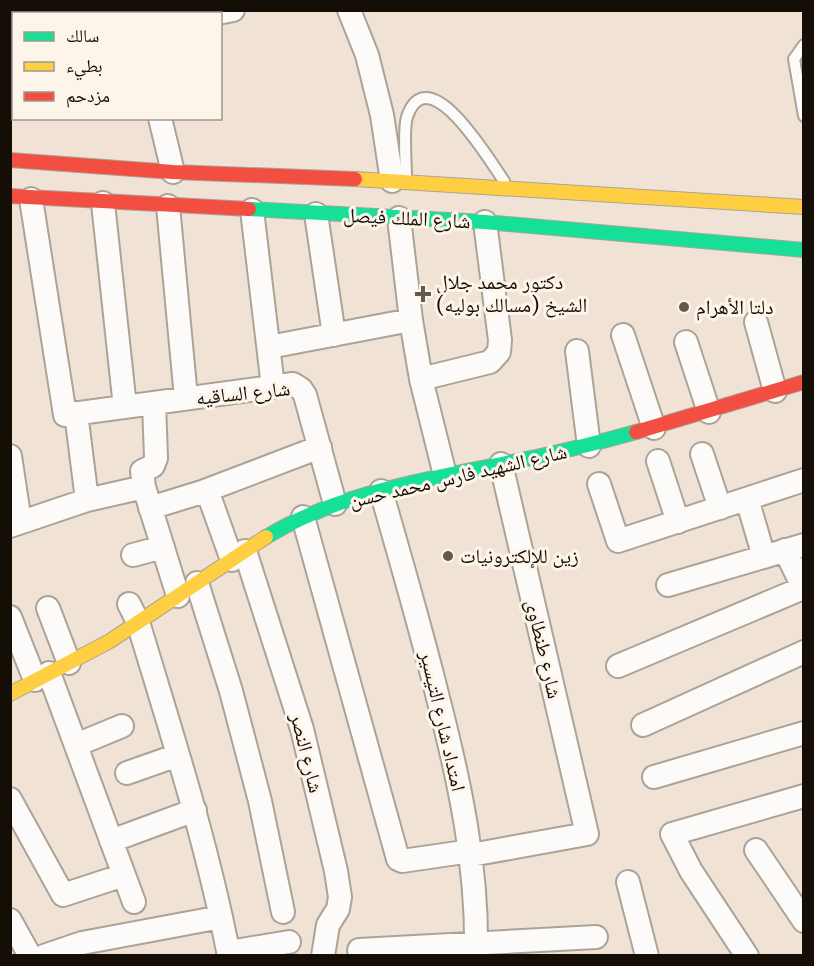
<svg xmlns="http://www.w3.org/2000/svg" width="814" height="966" viewBox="0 0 814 966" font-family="Merriweather,'Noto Naskh Arabic',serif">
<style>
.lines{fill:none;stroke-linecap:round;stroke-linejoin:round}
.lane-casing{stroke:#aca398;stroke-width:14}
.street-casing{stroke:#aca398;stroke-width:26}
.fast-casing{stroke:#aca398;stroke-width:16}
.slow-casing{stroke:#aca398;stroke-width:16}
.jam-casing{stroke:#aca398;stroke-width:16}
.lane{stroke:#fdfbf9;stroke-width:10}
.street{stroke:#fdfbf9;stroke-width:22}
.fast{stroke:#16e098;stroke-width:14}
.slow{stroke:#ffcf43;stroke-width:14}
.jam{stroke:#f24e42;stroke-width:14}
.poi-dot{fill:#62594f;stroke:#fdf4ea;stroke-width:2}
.labels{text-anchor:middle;stroke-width:6;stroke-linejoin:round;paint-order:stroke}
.street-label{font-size:20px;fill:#150e06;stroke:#fdf4ea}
.poi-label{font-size:20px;fill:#150e06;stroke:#fdf4ea;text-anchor:start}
</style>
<rect width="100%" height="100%" fill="#f0e3d6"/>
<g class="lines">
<defs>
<path id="lane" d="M804 45 794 59 804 116
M406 178C406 163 403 129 407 117 428 55 491 163 504 181"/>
<path id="street" d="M30 10V14
M135 10 136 14
M349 10 367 55 382 115 392 181
M213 14 233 10
M160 118 173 172
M31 199 65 415 293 384 301 389 305 395 335 504
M103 203 125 407
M168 206 186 398
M252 210 273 387
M316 214 334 335
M399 218 411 320 421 379 445 475
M756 322 775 391
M623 335 654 428
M686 342 709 412
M269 347 411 320
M577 351 589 446
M421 379 490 362 499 352 500 340 485 222
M154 403 156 458 153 466 142 471 144 487 178 596
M76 413 87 500
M702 454 720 508
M10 456 20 522
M658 461 678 522
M599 484 618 541 804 480
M207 490 232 560
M381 491C401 560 421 629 438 698 460 783 478 868 476 956
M747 499 764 557
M150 508 202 492 320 447
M303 517 398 859 402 861 471 851
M10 526 87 500 144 487
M785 550 804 589
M245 551 302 729 336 871 340 897 338 909 328 925 323 956
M133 555 163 547
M197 583 231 691 260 801 283 912
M668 585 804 545
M129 604 138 622C171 732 207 842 229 956
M48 608 69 663
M10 617 35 680
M618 666 803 588
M49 673 134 902
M643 725 804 652
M76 745 122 726
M127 773 178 755
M654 777 804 733
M10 799 63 895 124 875
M111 841 195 810
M756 850 804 921
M471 855 587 834 501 464
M628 882 647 956
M10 920 30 956
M359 950 596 937
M229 952 289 942
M44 956 82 943 221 917
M747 956 691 871 672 834 804 796"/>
<path id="fast" d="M249 209 485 222 804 250
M266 537C339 493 424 480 506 463 550 455 593 444 636 432"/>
<path id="slow" d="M355 179 804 207
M10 694 110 641 266 537"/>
<path id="jam" d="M10 160 173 172 355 179
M10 196 249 209
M636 432 804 382"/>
</defs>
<!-- lane casing -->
<use href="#lane" class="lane-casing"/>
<!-- street casing -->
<use href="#street" class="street-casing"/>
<!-- fast casing -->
<use href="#fast" class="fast-casing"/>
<!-- slow casing -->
<use href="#slow" class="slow-casing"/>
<!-- jam casing -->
<use href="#jam" class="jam-casing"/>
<!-- lane -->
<use href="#lane" class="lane"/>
<!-- street -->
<use href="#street" class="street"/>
<!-- fast -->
<use href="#fast" class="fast"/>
<!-- slow -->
<use href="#slow" class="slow"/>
<!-- jam -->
<use href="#jam" class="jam"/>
</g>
<!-- markers -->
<g class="poi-dot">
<path d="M420 285h6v6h6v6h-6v6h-6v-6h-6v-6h6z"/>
<circle cx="684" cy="307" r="6"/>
<circle cx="448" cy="556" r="6"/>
</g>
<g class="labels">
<!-- street labels -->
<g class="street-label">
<text transform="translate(407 218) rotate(3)" y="7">شارع الملك فيصل</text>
<text transform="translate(243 393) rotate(-6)" y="7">شارع الساقيه</text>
<text transform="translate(458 476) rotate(-13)" y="7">شارع الشهيد فارس محمد حسن</text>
<text transform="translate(544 649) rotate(77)" y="7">شارع طنطاوى</text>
<text transform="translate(443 721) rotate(77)" y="7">امتداد شارع التيسير</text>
<text transform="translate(307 753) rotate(76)" y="7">شارع النصر</text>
</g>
<!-- poi labels -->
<g class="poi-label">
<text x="436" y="289">دكتور محمد جلال<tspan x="436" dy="23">الشيخ (مسالك بوليه)</tspan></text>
<text x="696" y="314">دلتا الأهرام</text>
<text x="460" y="563">زين للإلكترونيات</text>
</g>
</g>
<!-- border -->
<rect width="814" height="966" fill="none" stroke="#150e06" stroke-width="24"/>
<!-- legend -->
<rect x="12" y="12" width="210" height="108" fill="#fdf4ea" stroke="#a0988f" stroke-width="1.5"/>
<rect x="24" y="32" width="30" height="9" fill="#16e098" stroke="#a0988f" stroke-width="1.5"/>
<text x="66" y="42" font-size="18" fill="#150e06">سالك</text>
<rect x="24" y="62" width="30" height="9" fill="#ffcf43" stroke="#a0988f" stroke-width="1.5"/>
<text x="66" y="72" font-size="18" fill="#150e06">بطيء</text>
<rect x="24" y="92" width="30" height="9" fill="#f24e42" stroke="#a0988f" stroke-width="1.5"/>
<text x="66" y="102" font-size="18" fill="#150e06">مزدحم</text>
</svg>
